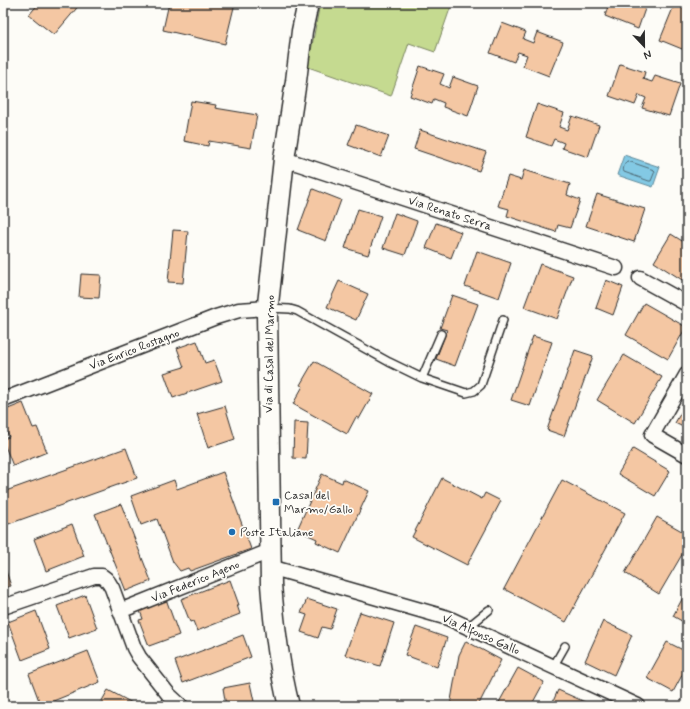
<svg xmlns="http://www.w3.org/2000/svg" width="690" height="709" viewBox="0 0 690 709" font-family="Mynerve,sans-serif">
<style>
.green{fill:#c5da90;stroke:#78825e}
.water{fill:#83c9e4;stroke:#608a9a}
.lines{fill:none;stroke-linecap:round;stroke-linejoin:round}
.shore{stroke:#4e6a75;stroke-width:1}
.building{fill:#f4c7a3;stroke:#2b2b2b}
.lane-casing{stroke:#2b2b2b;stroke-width:10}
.street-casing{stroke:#2b2b2b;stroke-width:17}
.secondary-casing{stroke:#2b2b2b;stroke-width:23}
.lane{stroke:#fdfcf7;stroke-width:7}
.street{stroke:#fdfcf7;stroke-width:14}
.secondary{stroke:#fdfcf7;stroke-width:20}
.poi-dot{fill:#1f6fb2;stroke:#fdfcf7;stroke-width:1.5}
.labels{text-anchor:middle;stroke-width:3.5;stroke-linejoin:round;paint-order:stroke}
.street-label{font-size:12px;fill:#2b2b2b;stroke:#fdfcf7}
.poi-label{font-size:12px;fill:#2b2b2b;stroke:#fdfcf7;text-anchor:start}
</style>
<rect width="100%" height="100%" fill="#fdfcf7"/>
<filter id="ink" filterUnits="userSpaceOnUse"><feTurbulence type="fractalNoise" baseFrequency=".025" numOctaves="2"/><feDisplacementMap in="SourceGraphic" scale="8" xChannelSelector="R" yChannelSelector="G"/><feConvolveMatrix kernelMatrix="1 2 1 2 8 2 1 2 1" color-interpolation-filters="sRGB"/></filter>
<g filter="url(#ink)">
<!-- green -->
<path class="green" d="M320 3H452L435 52 409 43 391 96 308 67Z"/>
<!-- water -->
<path class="water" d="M624 155 660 167 653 187 617 175Z"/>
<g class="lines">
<!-- shore -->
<path class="shore" d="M628 161 654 170 655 171 651 181H649L624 172C622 169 625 162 628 161Z"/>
</g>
<!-- building -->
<path class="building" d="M39 3H79L76 9 54 35 29 15Z
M169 3H235L225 44 163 30Z
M609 3H647L638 29 605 16Z
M675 3H687V51L660 40Z
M502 23 526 32 523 39 533 43 537 32 563 42 549 76 523 66 527 55 518 52 514 62 490 53Z
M620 64 645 72 643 79 652 82 655 76 680 84 669 116 642 108 646 98 639 95 635 105 609 96Z
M420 66 444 74 440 84 449 88 453 77 478 86 468 116 443 107 444 103 434 99 432 104 410 96Z
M191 101 216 105 215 108 257 115 251 148 209 141 208 146 184 141Z
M537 104 564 113 559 127 567 130 572 116 599 125 588 157 562 148 564 143 554 139 551 146 526 137Z
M356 125 389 136 381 157 348 145Z
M420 130 486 152 479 171 414 149Z
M524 170 570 184 567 195 580 200 570 228 558 225 556 232 507 216 509 209 498 206 508 176 521 180Z
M313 189 341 200 326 241 298 230Z
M597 194 645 209 634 242 586 226Z
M358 209 381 216 368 255 345 248Z
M395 213 417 221 405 255 383 248Z
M436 223 461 232 451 258 426 248Z
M173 230 188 231 183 283 168 282Z
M671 234 687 244V283L654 262Z
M477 251 511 263 499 298 465 286Z
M540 264 573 276 557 319 524 307Z
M81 274 101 275 99 298 79 297Z
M606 280 623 287 613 315 596 308Z
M339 281 368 294 356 320 327 307Z
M452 295 478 304 455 366 436 359 447 330 440 328Z
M644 303 686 327 668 359 626 335Z
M533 336 552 342 530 406 511 400Z
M197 341 205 363 214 360 222 381 173 398 164 373 184 367 177 348Z
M575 350 593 356 564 436 547 430Z
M624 355 662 377 635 423 597 400Z
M314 361 373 394 359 419 356 417 347 434 293 404 303 386 300 385Z
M687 402V429L675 423Z
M23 403 33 428 37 427 47 452 13 466 3 441V439L9 437 3 423V411Z
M225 406 235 439 208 448 197 414Z
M294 422 308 423 306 459 293 458Z
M126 448 137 478 3 526V492Z
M633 449 670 471 655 496 618 474Z
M223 472 251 549 190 571 188 568 180 571 173 562 157 519 141 525 131 496 174 480 177 489Z
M322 474 342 483 343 479 369 491 340 553 316 542 317 539 297 530Z
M442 478 482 499 485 493 501 501 467 565 412 537Z
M562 480 625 513 566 622 504 589Z
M121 504 151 581 126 591 95 514Z
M657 517 687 534V546L659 594 625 573Z
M72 524 84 556 46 571 34 539Z
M3 562 11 586 3 588Z
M230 580 239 605H237L240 614 197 631 193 621 190 622 181 599Z
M687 590V624L673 616Z
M85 595 97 628 69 638 57 606Z
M166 599 179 635 149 646 139 620 143 619 139 608Z
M307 599 337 609 330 629 322 627 318 638 301 632 307 615 301 613Z
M36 611 50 649 22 660 8 622Z
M360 612 394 623 380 666 345 655Z
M603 621 632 635 614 675 585 661Z
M416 627 447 638 437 667 405 655Z
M243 635 251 657 183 683 175 661Z
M466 641 501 660 478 706H450L459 655Z
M667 642 687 652V666L673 692 647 678Z
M88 651 100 682 41 706 29 674Z
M518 668 544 682 531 706H497Z
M250 683 255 706H226L223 688Z
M108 690 136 705 135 706H99Z
M558 690 585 702 583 706H551Z"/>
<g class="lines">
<defs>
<path id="lane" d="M268 308 290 309 297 311 389 362 422 378 466 393 474 391 481 385 503 320
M422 378 441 334
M468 627 489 610
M553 667 565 646"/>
<path id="street" d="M284 159 616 268
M640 278 687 304
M687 374 652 435 687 455
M3 400 216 317 239 310 267 308
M270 567 448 618 638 706
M3 607 94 576H102L106 579 109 583 112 588 134 648 139 657 169 695 181 706
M120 611 270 551"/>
<path id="secondary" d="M289 706C279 666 274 625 271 584L267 313 284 159 296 81 302 31 308 3"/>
</defs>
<!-- lane casing -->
<use href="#lane" class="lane-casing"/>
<!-- street casing -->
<use href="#street" class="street-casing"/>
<!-- secondary casing -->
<use href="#secondary" class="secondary-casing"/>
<!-- lane -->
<use href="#lane" class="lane"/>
<!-- street -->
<use href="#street" class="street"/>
<!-- secondary -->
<use href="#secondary" class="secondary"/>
</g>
</g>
<!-- markers -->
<g class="poi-dot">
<rect x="272" y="498" width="8" height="8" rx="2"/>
<circle cx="232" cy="532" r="4"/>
</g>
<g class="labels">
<!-- street labels -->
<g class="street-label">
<text transform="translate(450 213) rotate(18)" y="4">Via Renato Serra</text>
<text transform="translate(134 349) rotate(-21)" y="4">Via Enrico Rostagno</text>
<text transform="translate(269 354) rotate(-89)" y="4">Via di Casal del Marmo</text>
<text transform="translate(195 581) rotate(-22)" y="4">Via Federico Ageno</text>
<text transform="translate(481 634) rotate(24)" y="4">Via Alfonso Gallo</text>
</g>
<!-- poi labels -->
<g class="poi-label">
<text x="284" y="499">Casal del<tspan x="284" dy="14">Marmo/Gallo</tspan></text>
<text x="240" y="536">Poste Italiane</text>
</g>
</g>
<!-- margin -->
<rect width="690" height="709" fill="none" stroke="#fdfcf7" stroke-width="16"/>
<rect x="8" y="8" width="674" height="693" fill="none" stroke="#2b2b2b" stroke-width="1.5" filter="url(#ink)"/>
<!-- north arrow -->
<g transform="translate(644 46) rotate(158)" stroke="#fdfcf7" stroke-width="3" paint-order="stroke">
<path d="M0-3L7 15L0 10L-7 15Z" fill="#2b2b2b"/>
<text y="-6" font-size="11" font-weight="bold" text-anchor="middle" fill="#2b2b2b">N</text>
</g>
</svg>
